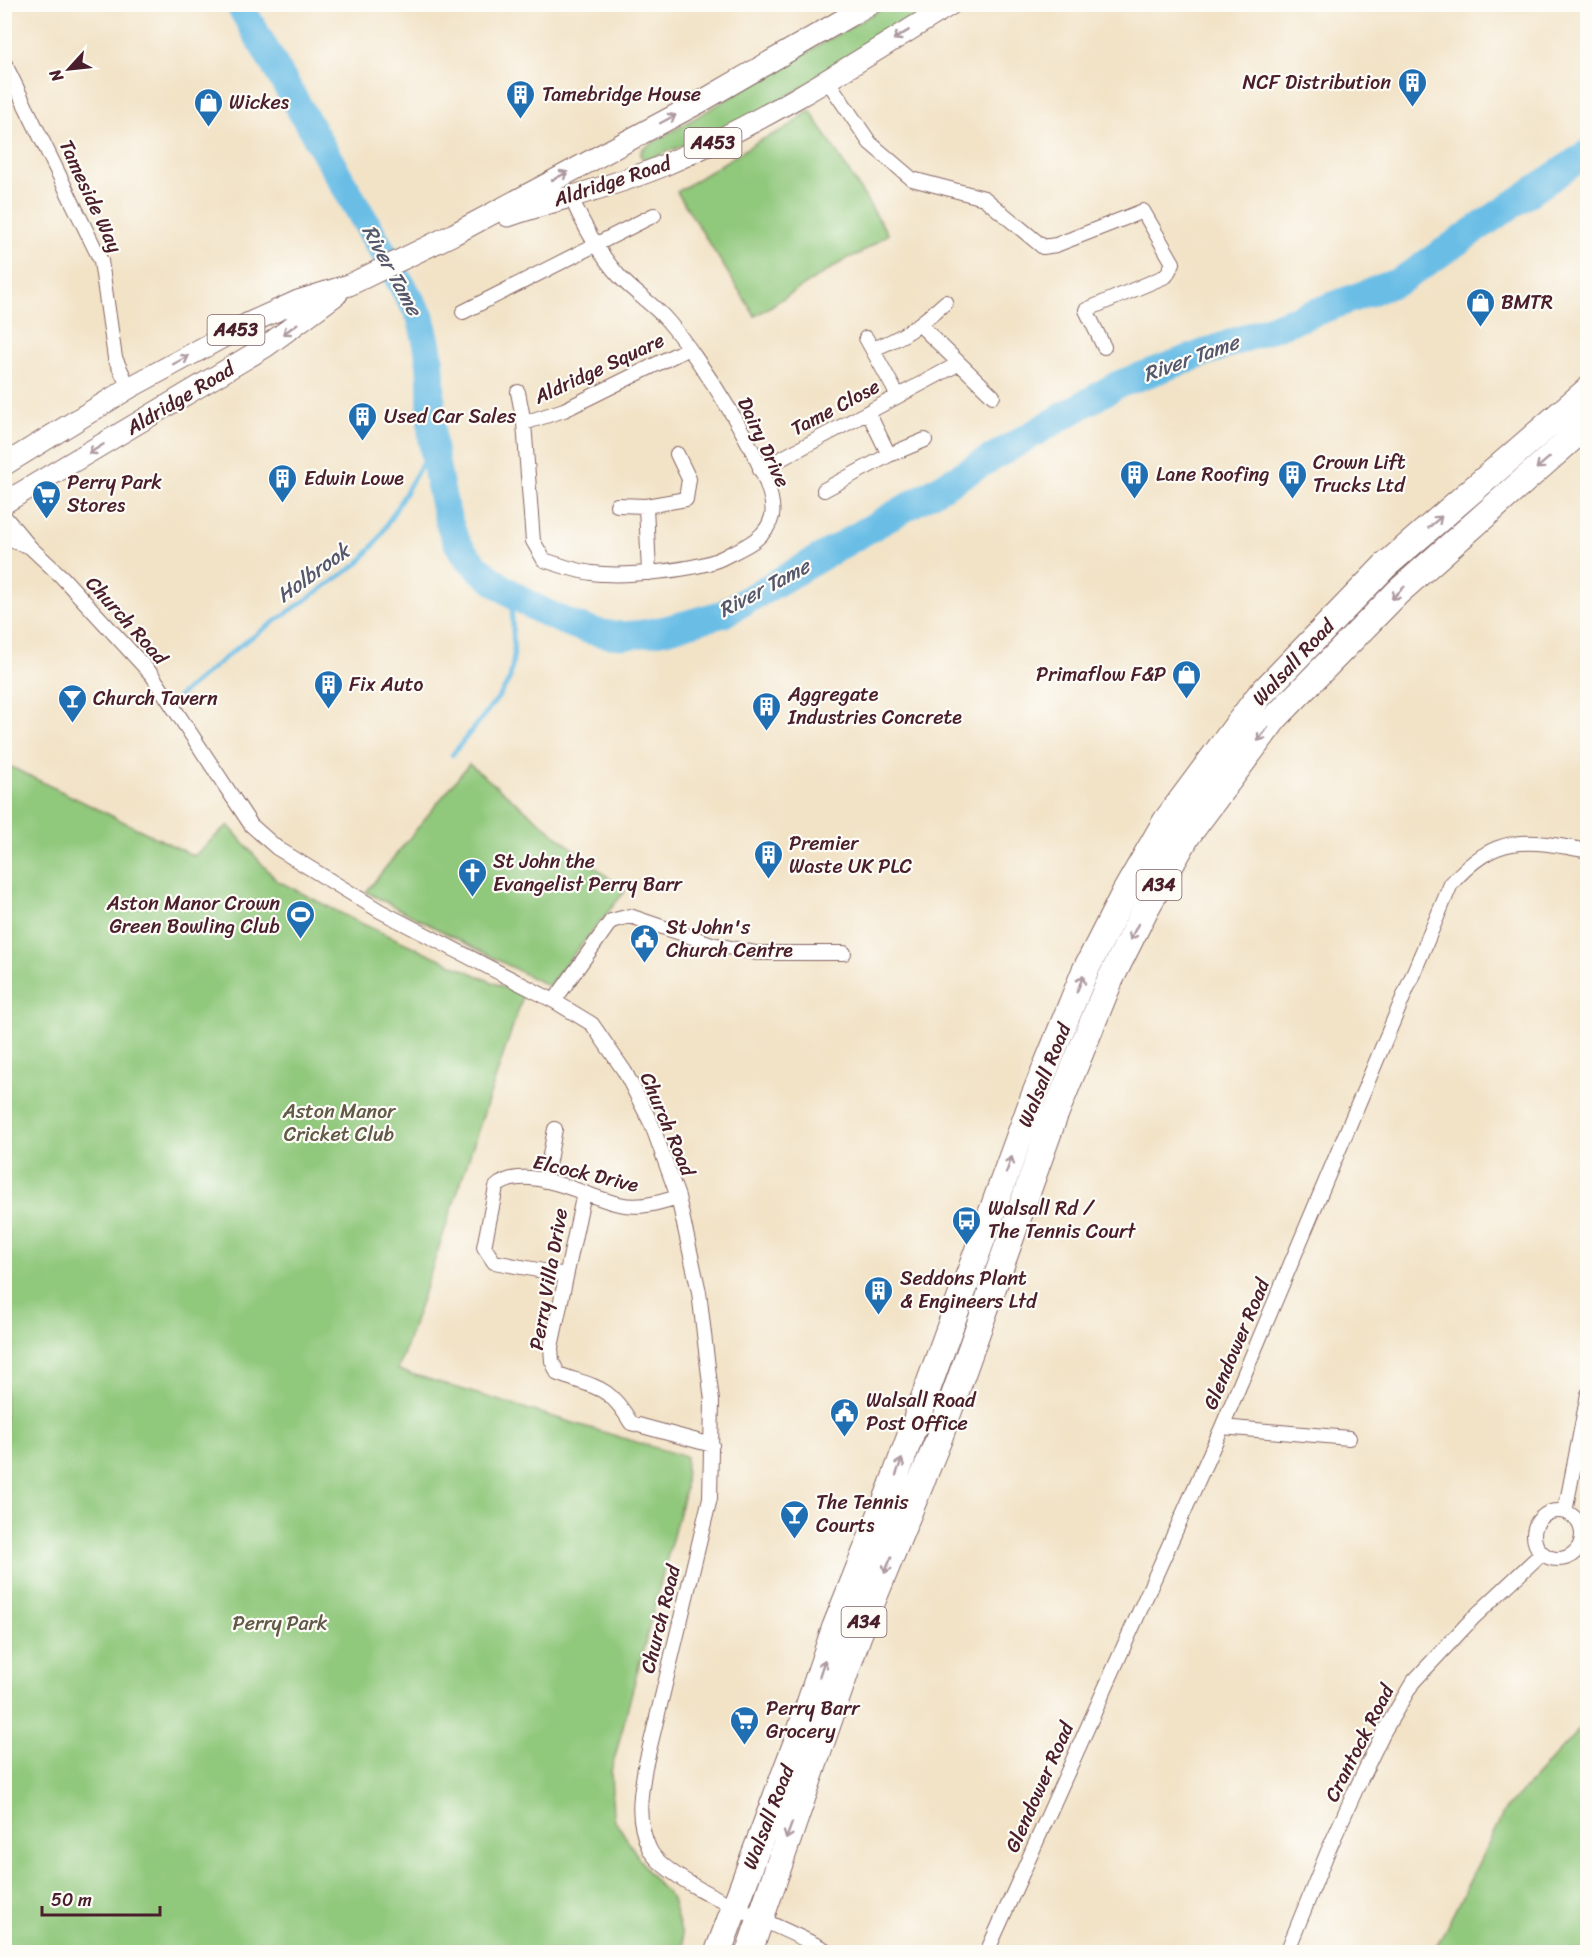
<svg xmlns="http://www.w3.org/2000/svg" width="1592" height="1957" viewBox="0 0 1592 1957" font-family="Sriracha,sans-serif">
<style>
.green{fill:#90c87b;stroke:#6d7453;stroke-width:1.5}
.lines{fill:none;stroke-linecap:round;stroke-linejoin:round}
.stream{stroke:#6abee6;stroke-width:4.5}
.river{stroke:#6abee6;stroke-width:28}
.street-casing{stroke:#856462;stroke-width:16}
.primary-casing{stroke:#856462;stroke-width:23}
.highway-casing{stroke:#856462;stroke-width:28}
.street{stroke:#fff;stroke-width:14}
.primary{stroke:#fff;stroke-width:21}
.highway{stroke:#fff;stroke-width:26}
.oneway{stroke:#ae9aa0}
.labels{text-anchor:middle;stroke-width:4.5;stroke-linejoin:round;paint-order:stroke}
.shield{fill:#fdfcf7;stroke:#806168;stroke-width:1.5}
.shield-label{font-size:18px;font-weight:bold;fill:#4a1f2b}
.poi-label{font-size:20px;fill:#4a1f2b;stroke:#fdfcf7;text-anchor:start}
.street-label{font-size:20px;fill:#4a1f2b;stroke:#fdfcf7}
.park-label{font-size:20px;fill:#625a47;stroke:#fdfcf7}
.water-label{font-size:21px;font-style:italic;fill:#55576c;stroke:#fdfcf7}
</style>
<rect width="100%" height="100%" fill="#fdfcf7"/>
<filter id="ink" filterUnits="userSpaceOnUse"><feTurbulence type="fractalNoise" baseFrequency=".0167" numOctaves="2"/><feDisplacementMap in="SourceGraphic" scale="12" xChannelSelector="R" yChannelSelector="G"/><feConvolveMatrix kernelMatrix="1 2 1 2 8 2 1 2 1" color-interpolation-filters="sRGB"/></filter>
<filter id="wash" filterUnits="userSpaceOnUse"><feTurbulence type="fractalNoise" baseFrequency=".008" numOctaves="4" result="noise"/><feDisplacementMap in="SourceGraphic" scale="24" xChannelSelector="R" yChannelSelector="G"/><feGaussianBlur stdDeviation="1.35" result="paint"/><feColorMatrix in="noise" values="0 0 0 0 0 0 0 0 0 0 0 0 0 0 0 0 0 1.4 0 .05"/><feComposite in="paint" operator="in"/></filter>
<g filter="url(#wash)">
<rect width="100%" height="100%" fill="#f2e3c7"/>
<!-- green -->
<path class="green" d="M888 5H938L753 117 647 160 640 156 642 149Z
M810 110 888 234 861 253 848 258 755 316 677 192 757 142 787 128Z
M1587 401V412L1337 640 1331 636 1419 549Z
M5 721 9 766 194 856 228 825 276 880 356 921 523 996 398 1370 686 1457 685 1490 611 1772 613 1817 647 1871 672 1899 684 1943 680 1952H5Z
M469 764 625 891 548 986 366 892Z
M1587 1721V1952H1434L1505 1810Z"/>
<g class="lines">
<!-- stream -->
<path class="stream" d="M179 696 238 647 359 563 378 540 433 445
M452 755 501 694 510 678 514 654 511 594
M1586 1952 1588 1949"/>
<!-- river -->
<path class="river" d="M239 4 420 316C424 332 429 348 430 365 433 392 429 420 433 447 437 472 446 522 458 544 481 584 570 633 616 635 651 637 690 622 723 614L1117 385 1400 281 1588 153"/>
</g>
</g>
<g filter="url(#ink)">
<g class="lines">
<defs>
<path id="street" d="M4 62 101 261 115 358 129 388
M827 80 870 143 912 179 984 198 1043 247 1056 245 1143 211 1173 263 1166 276 1086 310 1104 347
M463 312 654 215
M920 325 993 396
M866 338 898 396
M872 349C902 339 923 323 946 302
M518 392 524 423 533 541 544 560C559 565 576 571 592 573 622 577 700 571 726 556 744 547 767 538 772 516 780 477 693 349 666 319 652 303 633 292 619 276 599 254 582 222 570 195
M868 412 889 455
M524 423 564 410 689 348
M760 470 958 364
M824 490 889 455 925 440
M617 505 646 506
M4 516 30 547 62 577 152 675 251 825 277 848 380 911 554 1001 592 1024 625 1072 652 1125 678 1197 699 1292 712 1401 710 1498 645 1767C640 1797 636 1819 649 1848 664 1884 791 1929 829 1952
M4 538 28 546
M649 573 646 506 686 499 689 479 677 454
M554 1001 611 921 630 916 712 944 756 953H844
M545 1181 555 1129
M584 1193 551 1347 552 1361 558 1374C597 1388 609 1385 631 1423L712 1445
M566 1275 494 1262 484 1247 496 1187C524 1161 586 1197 619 1204 639 1209 658 1203 678 1197
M1222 1427 1349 1438
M1534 1535a24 24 0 1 1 48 0a24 24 0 1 1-48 0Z
M1565 1512 1588 1394
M987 1952 1222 1427 1451 884C1496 833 1526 839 1588 851
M1287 1952 1328 1851 1356 1789 1383 1733 1413 1682 1473 1618 1541 1554"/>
<path id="primary" d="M508 216C558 199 612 187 660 167 763 123 856 63 951 4
M4 465 129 388 247 324 298 301 349 285 454 234 702 101 870 4
M4 503 265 347 337 294"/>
<path id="highway" d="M718 1952 796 1744 835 1628 892 1486 1033 1099 1085 971 1124 894 1166 821 1259 696 1385 566 1588 390
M749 1952 858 1636 938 1441 1054 1117 1110 980 1146 908 1187 836 1275 718 1398 592 1588 424"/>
</defs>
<!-- street casing -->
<use href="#street" class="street-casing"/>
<!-- primary casing -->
<use href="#primary" class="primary-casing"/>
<!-- highway casing -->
<use href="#highway" class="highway-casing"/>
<!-- street -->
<use href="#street" class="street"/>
<!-- primary -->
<use href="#primary" class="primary"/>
<!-- highway -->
<use href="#highway" class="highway"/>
</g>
<!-- one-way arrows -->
<defs><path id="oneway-shaft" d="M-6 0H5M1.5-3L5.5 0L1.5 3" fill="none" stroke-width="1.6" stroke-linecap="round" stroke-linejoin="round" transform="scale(1.5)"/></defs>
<g class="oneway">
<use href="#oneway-shaft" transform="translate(901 35) rotate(149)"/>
<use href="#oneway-shaft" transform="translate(668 119) rotate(-28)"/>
<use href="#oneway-shaft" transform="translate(560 176) rotate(-27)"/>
<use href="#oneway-shaft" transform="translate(290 329) rotate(144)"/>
<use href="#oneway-shaft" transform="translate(181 360) rotate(-28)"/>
<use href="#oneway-shaft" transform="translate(96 449) rotate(148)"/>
<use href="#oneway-shaft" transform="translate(1543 463) rotate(139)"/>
<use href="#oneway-shaft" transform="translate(1435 522) rotate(-41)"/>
<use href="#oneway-shaft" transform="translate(1398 593) rotate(136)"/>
<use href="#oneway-shaft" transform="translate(1263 734) rotate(127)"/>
<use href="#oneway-shaft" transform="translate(1134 932) rotate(116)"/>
<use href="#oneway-shaft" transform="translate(1080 984) rotate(-68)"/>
<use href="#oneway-shaft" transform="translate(1009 1165) rotate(-70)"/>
<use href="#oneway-shaft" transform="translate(899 1467) rotate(-70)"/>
<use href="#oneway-shaft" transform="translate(888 1565) rotate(113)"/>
<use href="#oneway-shaft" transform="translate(822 1668) rotate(-72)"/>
<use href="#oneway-shaft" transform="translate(789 1831) rotate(110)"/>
</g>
</g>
<!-- icons -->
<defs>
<symbol id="building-pin" viewBox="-11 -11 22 30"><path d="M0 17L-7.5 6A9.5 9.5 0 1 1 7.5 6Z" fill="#1f6fb2" stroke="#fdfcf7"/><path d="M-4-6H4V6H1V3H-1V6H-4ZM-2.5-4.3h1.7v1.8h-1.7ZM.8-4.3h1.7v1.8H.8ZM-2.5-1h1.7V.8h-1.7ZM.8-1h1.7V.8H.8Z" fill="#fff"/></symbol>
<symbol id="shop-pin" viewBox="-11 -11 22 30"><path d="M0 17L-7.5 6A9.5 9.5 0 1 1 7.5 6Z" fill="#1f6fb2" stroke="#fdfcf7"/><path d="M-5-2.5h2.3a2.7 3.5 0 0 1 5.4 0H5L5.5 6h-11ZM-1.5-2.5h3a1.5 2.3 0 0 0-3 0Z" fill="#fff"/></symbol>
<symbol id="supermarket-pin" viewBox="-11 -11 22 30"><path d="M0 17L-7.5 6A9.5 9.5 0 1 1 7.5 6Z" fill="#1f6fb2" stroke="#fdfcf7"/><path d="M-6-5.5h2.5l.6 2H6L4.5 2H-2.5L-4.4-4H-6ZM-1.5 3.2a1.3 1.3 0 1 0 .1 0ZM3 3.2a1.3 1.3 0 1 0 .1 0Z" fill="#fff"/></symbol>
<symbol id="bar-pin" viewBox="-11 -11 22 30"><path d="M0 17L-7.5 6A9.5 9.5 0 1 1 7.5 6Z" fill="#1f6fb2" stroke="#fdfcf7"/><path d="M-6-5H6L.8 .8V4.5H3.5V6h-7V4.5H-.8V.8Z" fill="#fff"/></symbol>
<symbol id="church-pin" viewBox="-11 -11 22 30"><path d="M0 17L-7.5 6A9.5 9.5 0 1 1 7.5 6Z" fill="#1f6fb2" stroke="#fdfcf7"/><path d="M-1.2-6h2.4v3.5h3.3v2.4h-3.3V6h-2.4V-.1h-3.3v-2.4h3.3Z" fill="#fff"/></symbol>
<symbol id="stadium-pin" viewBox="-11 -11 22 30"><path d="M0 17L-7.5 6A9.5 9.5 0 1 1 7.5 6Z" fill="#1f6fb2" stroke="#fdfcf7"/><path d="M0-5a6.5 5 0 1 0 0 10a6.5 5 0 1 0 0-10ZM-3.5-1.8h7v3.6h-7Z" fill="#fff"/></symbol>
<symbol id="civic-pin" viewBox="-11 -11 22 30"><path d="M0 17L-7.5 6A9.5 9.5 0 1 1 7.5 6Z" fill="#1f6fb2" stroke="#fdfcf7"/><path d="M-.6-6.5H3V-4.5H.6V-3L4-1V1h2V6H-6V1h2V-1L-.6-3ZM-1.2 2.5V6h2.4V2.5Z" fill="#fff"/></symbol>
<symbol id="bus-pin" viewBox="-11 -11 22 30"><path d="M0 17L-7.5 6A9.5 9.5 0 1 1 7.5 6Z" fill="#1f6fb2" stroke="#fdfcf7"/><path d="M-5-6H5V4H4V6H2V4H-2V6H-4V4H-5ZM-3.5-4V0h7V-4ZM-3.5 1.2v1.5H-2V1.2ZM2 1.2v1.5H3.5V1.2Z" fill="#fff"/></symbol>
</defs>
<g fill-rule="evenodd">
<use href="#building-pin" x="1396" y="66" width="33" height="45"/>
<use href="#building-pin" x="504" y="78" width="33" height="45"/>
<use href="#shop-pin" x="192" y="86" width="33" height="45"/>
<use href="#shop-pin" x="1464" y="286" width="33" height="45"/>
<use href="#building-pin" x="346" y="400" width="33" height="45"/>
<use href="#building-pin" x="1118" y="458" width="33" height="45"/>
<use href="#building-pin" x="1276" y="458" width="33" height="45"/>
<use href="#building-pin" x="266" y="462" width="33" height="45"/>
<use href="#supermarket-pin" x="30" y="478" width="33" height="45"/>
<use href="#shop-pin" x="1170" y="658" width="33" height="45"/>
<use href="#building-pin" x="312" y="668" width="33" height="45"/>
<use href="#bar-pin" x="56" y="682" width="33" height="45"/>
<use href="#building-pin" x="750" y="690" width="33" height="45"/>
<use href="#building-pin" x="752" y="838" width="33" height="45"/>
<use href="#church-pin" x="456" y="856" width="33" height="45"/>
<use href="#stadium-pin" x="284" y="898" width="33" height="45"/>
<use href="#civic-pin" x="628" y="922" width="33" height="45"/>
<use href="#bus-pin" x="950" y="1204" width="33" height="45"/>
<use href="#building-pin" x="862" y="1274" width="33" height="45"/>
<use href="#civic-pin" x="828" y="1396" width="33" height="45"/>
<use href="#bar-pin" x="778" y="1498" width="33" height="45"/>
<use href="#supermarket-pin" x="728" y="1704" width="33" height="45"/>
</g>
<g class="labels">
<!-- shield labels -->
<g class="shield">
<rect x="684.5" y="128" width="57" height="30" rx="4.5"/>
<rect x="207.5" y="315" width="57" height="30" rx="4.5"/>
<rect x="1136.5" y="870" width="45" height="30" rx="4.5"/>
<rect x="841.5" y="1607" width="45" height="30" rx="4.5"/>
</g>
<g class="shield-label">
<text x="713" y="149">A453</text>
<text x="236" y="336">A453</text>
<text x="1159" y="891">A34</text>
<text x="864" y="1628">A34</text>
</g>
<!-- poi labels -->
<g class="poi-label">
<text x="1391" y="89" text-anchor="end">NCF Distribution</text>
<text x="542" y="101">Tamebridge House</text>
<text x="229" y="109">Wickes</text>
<text x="1501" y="309">BMTR</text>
<text x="384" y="423">Used Car Sales</text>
<text x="1313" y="469">Crown Lift<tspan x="1313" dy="23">Trucks Ltd</tspan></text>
<text x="1156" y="481">Lane Roofing</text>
<text x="304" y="485">Edwin Lowe</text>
<text x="67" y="489">Perry Park<tspan x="67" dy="23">Stores</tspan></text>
<text x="1166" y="681" text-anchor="end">Primaflow F&amp;P</text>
<text x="349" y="691">Fix Auto</text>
<text x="788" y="701">Aggregate<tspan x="788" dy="23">Industries Concrete</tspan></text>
<text x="93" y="705">Church Tavern</text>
<text x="789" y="850">Premier<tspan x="789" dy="23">Waste UK PLC</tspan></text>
<text x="493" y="868">St John the<tspan x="493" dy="23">Evangelist Perry Barr</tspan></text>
<text x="280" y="910" text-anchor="end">Aston Manor Crown<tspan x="280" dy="23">Green Bowling Club</tspan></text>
<text x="666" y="934">St John's<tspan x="666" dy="23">Church Centre</tspan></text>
<text x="988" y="1215">Walsall Rd /<tspan x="988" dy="23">The Tennis Court</tspan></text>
<text x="900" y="1285">Seddons Plant<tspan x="900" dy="23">&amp; Engineers Ltd</tspan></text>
<text x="866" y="1407">Walsall Road<tspan x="866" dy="23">Post Office</tspan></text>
<text x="816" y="1509">The Tennis<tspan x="816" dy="23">Courts</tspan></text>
<text x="766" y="1715">Perry Barr<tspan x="766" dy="23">Grocery</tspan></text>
</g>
<!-- street labels -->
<g class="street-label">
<text transform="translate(612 181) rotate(-18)" y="7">Aldridge Road</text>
<text transform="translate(91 196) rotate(65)" y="7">Tameside Way</text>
<text transform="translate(599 368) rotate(-25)" y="7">Aldridge Square</text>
<text transform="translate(180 398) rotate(-31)" y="7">Aldridge Road</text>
<text transform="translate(835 407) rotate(-28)" y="7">Tame Close</text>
<text transform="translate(764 442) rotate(65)" y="7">Dairy Drive</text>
<text transform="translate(127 620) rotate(48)" y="7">Church Road</text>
<text transform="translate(1293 662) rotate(-47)" y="7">Walsall Road</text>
<text transform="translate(1044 1075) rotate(-68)" y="7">Walsall Road</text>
<text transform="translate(668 1124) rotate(67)" y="7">Church Road</text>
<text transform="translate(586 1173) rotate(13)" y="7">Elcock Drive</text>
<text transform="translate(548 1279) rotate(-80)" y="7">Perry Villa Drive</text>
<text transform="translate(1236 1344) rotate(-67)" y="7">Glendower Road</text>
<text transform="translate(660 1619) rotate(-76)" y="7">Church Road</text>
<text transform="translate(1359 1743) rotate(-63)" y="7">Crantock Road</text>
<text transform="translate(1039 1787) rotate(-66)" y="7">Glendower Road</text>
<text transform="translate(768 1817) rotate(-69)" y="7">Walsall Road</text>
</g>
<!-- park labels -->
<g class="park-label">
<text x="339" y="1118">Aston Manor<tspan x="339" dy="23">Cricket Club</tspan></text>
<text x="280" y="1630">Perry Park</text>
</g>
<!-- water labels -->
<g class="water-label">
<text transform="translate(392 270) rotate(61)" y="7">River Tame</text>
<text transform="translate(1191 358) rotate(-20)" y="7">River Tame</text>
<text transform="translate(313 573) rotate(-36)" y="7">Holbrook</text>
<text transform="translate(764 588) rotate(-28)" y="7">River Tame</text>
</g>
</g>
<!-- margin -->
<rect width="1592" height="1957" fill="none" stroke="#fdfcf7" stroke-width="24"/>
<!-- north arrow -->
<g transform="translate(69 69) rotate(243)" stroke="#fdfcf7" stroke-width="4.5" paint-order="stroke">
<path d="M0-4.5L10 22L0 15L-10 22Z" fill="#4a1f2b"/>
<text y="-9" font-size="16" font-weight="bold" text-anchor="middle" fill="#4a1f2b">N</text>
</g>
<!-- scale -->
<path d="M42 1906v9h118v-9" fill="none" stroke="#4a1f2b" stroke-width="3"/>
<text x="51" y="1906" font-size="18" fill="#4a1f2b" stroke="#fdfcf7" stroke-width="4.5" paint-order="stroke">50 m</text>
</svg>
